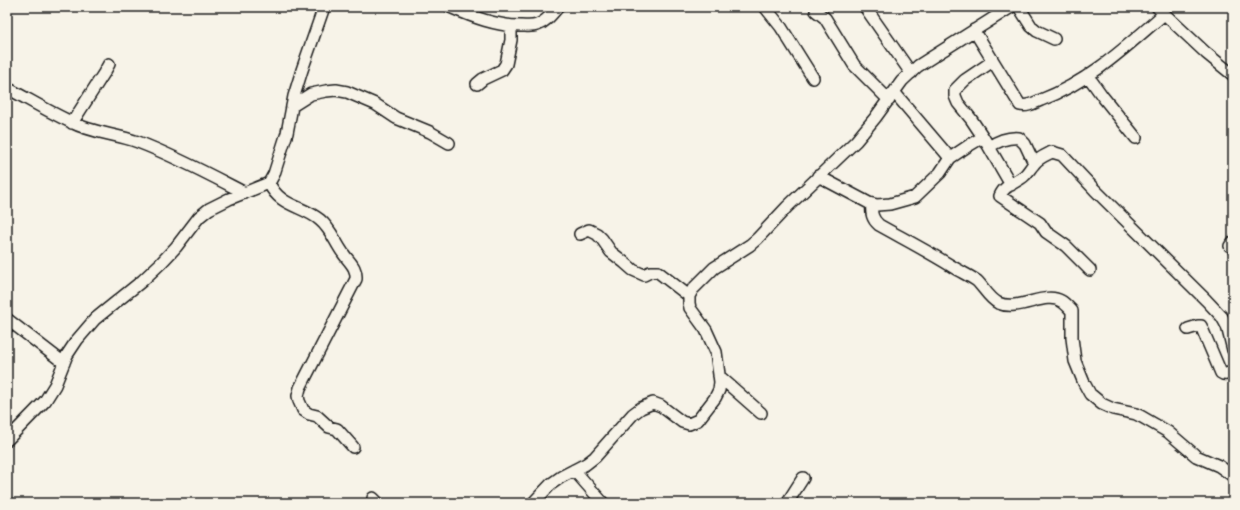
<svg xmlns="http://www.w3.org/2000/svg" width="1240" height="510" viewBox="0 0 1240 510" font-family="Kalam,sans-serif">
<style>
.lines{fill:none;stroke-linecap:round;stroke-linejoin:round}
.minor-casing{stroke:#1c1c1c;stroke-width:14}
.minor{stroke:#f7f3e8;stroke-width:11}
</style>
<rect width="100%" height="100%" fill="#f7f3e8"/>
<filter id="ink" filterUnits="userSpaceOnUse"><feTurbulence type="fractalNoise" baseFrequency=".025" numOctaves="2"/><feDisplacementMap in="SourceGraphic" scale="8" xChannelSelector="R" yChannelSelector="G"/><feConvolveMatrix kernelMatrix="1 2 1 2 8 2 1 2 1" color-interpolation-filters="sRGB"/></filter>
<g filter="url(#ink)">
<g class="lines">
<defs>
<path id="minor" d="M450 7C473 17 496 26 521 26 526 26 532 27 537 25 546 22 552 14 558 7
M765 7 781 27 813 78
M865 7 911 73
M1019 7 1031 26 1037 31 1054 39
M1157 7 1206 53 1233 75
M816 11 825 18 854 65 889 100
M974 30 1020 105C1027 107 1034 103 1041 100 1089 82 1126 47 1164 14
M1088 76 1103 97 1136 138
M477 84 483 79 502 70 506 64 511 40V26
M7 88C28 99 49 112 71 122 92 133 116 134 138 142 175 156 210 175 245 193
M894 92 950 158
M292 106 311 94 326 91 336 90 347 92 375 104 396 118 430 132 449 143
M72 123 104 73 109 64
M983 137 971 119 958 103 955 96V90L965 80 993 61
M989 147 1011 185
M818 176 869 203 877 205 890 204 915 197 940 173 950 158 968 146 983 137 989 147C998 141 1008 137 1019 138L1025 144 1034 163
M269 183C280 207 302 205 320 220 331 229 335 242 343 253 349 262 357 267 356 279L300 388 298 396 299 401 303 410 309 414 317 416 329 427 337 429 353 447
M872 204C871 213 872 219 879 225 904 239 929 252 953 267 961 272 970 276 977 281 984 288 989 298 998 303 1019 312 1045 291 1061 301 1065 303 1069 308 1072 311V338L1075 361 1084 383 1090 394 1102 404 1113 409 1136 414 1142 417 1168 432 1196 456 1219 466 1233 476
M580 234 589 230 597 234 602 239 611 252 625 263 633 270 644 275 650 272H658L689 296
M1230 246 1233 242
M1090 270 1066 246 1046 232 1040 223 1000 196C1004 185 1016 183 1024 176 1028 173 1030 168 1034 164 1038 158 1046 155 1052 152L1062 155 1095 190 1206 300 1222 317 1227 326 1233 350
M7 319 64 363
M1188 329 1198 326H1201L1221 373C1225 376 1229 373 1233 371
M719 376 761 413
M7 440 45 401 55 385 67 355 77 340 95 319 142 281 161 263 176 247 199 217 209 209 229 199 269 183 274 174 287 133 294 96 302 70 324 7
M574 470 603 503
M373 498 378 503
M533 503 551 484 561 477 586 464 595 457 633 414 641 408 653 403 661 406 682 422 689 424 698 420 715 398 719 390 720 382 716 352 706 330 690 308 689 303V296L693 289 714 268 750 245 757 239 787 207 856 141 875 118 902 81 918 66 1011 7
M787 503 803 478"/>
</defs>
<!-- minor casing -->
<use href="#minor" class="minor-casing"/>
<!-- minor -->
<use href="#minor" class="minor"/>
</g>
</g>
<!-- margin -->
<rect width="1240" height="510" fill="none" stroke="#f7f3e8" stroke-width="24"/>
<rect x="12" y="12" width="1216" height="486" fill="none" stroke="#1c1c1c" stroke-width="1.5" filter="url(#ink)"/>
</svg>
